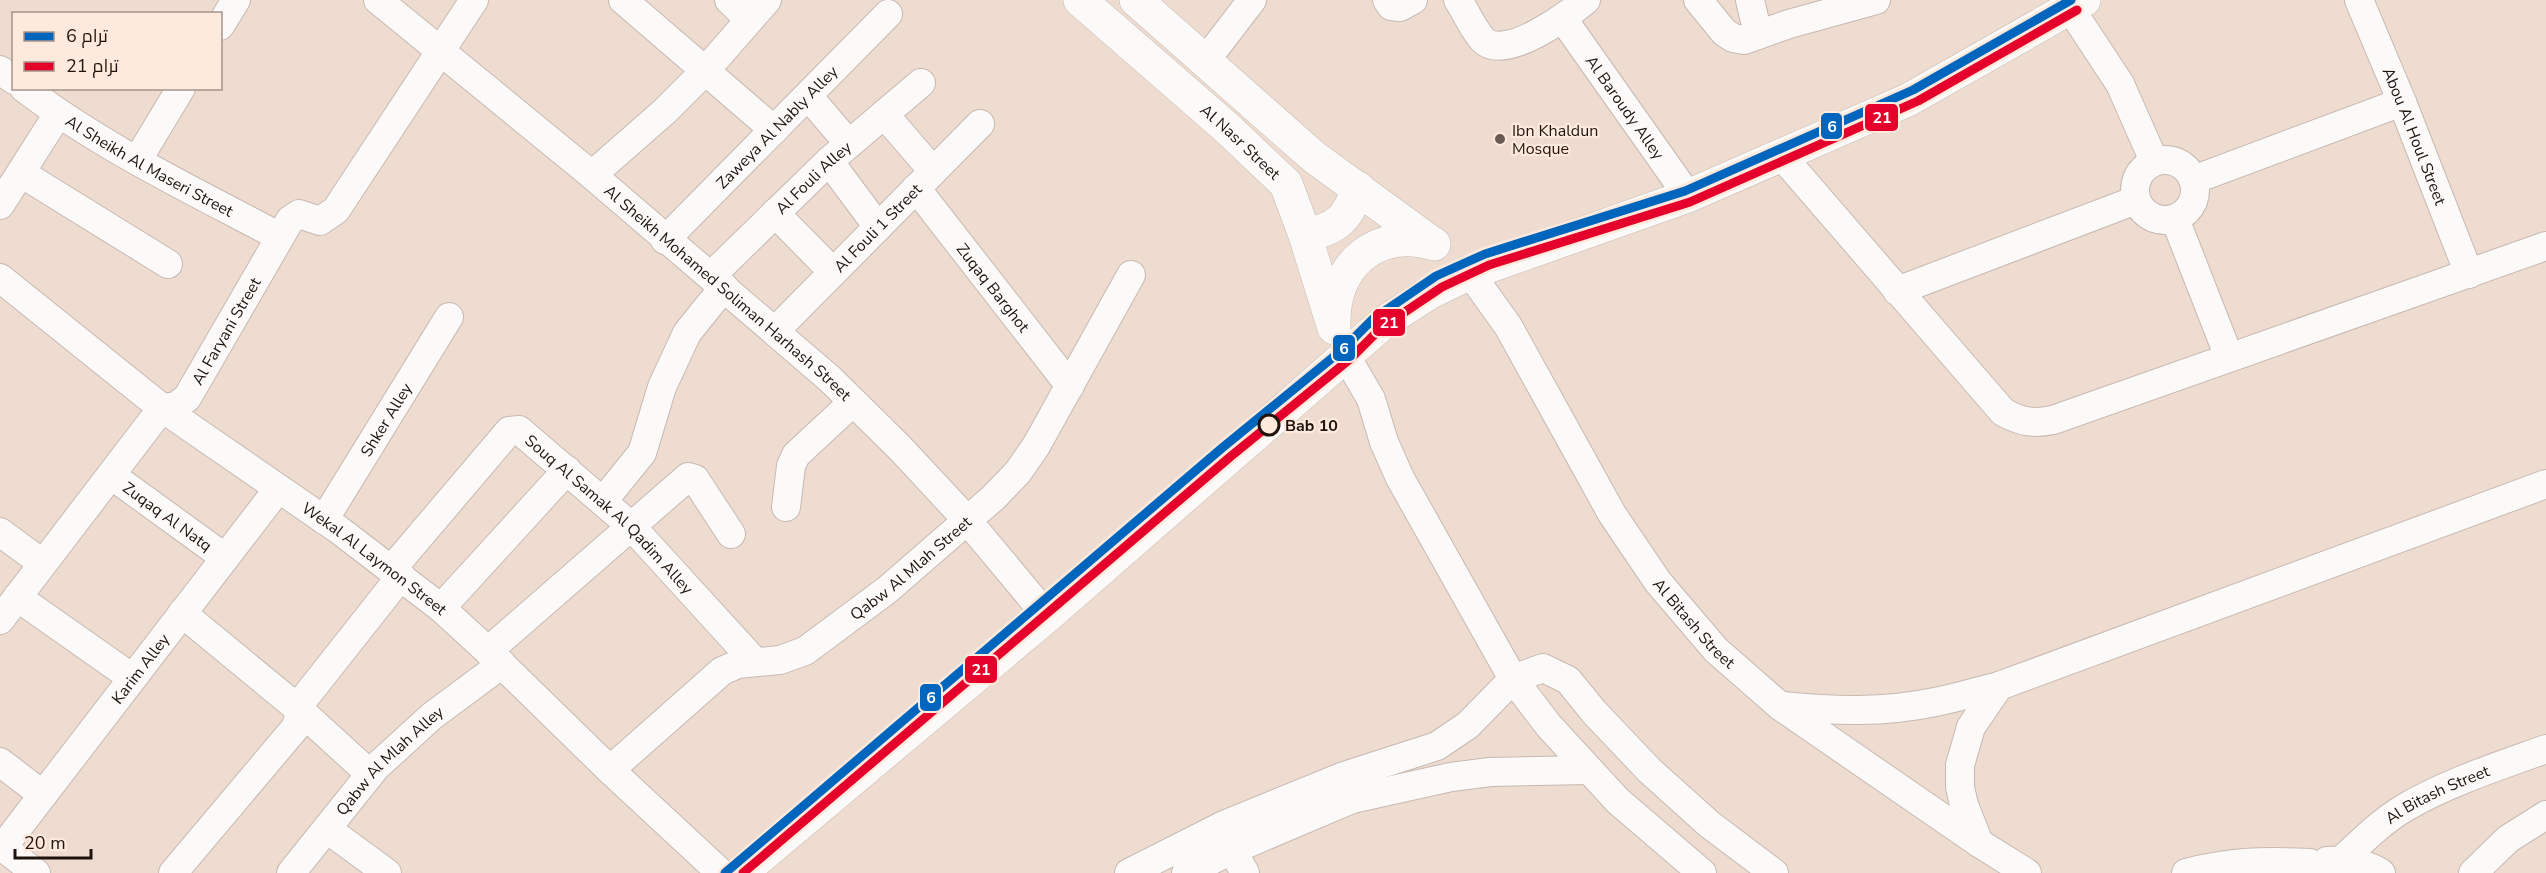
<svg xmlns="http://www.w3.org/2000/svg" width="2546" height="873" viewBox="0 0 2546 873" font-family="'Nunito Sans',Cairo,sans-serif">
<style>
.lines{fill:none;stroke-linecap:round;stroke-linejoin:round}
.minor-casing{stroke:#c7b9b2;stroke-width:30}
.major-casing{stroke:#c7b9b2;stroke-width:34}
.minor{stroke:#fcfaf8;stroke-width:28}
.major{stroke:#fcfaf8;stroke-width:33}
.tram-1-casing{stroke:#fee9dd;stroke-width:14}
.tram-2-casing{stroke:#fee9dd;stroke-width:14}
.tram-1{stroke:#0065bd;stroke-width:9}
.tram-2{stroke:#e4002b;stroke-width:9}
.poi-dot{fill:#675a52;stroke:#fee9dd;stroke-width:2}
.stop-dot{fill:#fee9dd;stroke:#1f140d;stroke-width:3}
.labels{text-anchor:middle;stroke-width:4.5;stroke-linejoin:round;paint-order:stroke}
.street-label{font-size:16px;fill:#1f140d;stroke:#fee9dd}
.poi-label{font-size:16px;fill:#1f140d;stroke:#fee9dd;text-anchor:start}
.stop-label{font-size:16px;font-weight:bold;fill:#1f140d;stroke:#fee9dd;text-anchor:start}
.line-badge{stroke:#fee9dd;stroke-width:2}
.badge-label{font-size:16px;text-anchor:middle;font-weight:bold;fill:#fff}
</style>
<rect width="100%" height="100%" fill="#eedcd1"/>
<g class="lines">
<defs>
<g id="minor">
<path id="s1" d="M378 0 592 175 830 379 900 448 967 520 1047 616"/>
<path d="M623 0 774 130"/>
<path d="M729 0 749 19"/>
<path d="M1387 0 1391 6 1400 7 1413 0"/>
<path d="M1458 0C1466 12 1473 29 1483 40 1505 62 1568 15 1586 0"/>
<path d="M1698 0 1724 32 1733 38 1744 40 1789 24 1876 0"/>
<path d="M1750 0 1758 35"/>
<path id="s2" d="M2359 0 2402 102 2469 274"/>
<path d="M2070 8 2120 84 2154 161"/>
<path id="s3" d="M1563 19 1688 196"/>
<path d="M220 26 236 0"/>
<path d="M1206 60 1252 0"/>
<path d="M0 70 14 80"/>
<path id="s4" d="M24 88C103 148 194 191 280 237"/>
<path d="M808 96 849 144"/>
<path d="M884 114 933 171"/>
<path d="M1781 155 2003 412C2021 422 2033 424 2053 420L2546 246"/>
<circle cx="2165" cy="190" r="30"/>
<path d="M137 161 181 88"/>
<path d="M829 161 878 227"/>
<path d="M21 173 168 264"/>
<path d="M592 175 665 111 705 71 767 0"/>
<path d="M2193 180 2402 102"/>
<path id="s5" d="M916 188 1070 386"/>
<path d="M0 205 58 114"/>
<path d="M775 213 833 272"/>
<path d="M2175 219 2229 357"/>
<path id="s6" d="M665 240 888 14"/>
<path id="s7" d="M1470 273 1508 326 1612 514 1658 582 1716 650 1780 706 1979 843 2027 873"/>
<path id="s8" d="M711 276 829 161 921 83"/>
<path id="s9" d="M0 278 162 408 339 530 441 608 488 651 610 770 721 873"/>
<path d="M1897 291 2136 200"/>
<path id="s10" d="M776 330 980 124"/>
<path d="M1346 356 1371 399 1384 442 1400 478 1513 679 1549 726 1618 801 1702 873"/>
<path id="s11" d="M111 475 224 557"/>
<path d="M603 501 642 453 662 387 687 333 724 287"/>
<path d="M786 507 791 466 796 455 853 402"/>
<path id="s12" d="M324 520 449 317"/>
<path d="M0 532 42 563"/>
<path id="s13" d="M391 570 509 431 519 430 631 526 755 662"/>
<path d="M17 597 131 677"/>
<path d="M441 608 567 470"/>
<path d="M182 613 301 711 370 774"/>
<path id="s14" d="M0 620 162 408 176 406 187 398 290 220 299 214 320 221 336 210 474 0"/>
<path d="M488 651 688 477 695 479 731 534"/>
<path d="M1782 706C1833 711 1884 713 1935 702 1957 698 1978 691 1999 686L2546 484"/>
<path d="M0 762 43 795"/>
<path id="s15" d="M610 770 722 671 738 664 780 660 805 651 887 590 993 498 1018 472 1036 446 1131 275"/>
<path d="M327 829 387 873"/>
<path d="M1226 831 1232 850 1245 873"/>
<path d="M1979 843 1964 805 1960 787V765L1971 727 1999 686"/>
<path d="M0 845 36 873"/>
<path id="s16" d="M3 847 278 489"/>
<path id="s17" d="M2342 860C2362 841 2382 821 2406 807 2449 782 2499 766 2546 749"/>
<path d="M2327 861C2346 860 2365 863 2381 873"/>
<path d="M173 873 296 727 303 700 401 576"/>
<path id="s18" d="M291 873 376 767 432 716 502 664"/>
<path d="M1129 873 1224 825 1344 776 1437 746 1468 725 1513 679 1543 668 1568 680 1594 712 1649 770 1709 824 1774 873"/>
<path d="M1186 873 1232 850 1352 799 1451 777 1490 772 1588 770"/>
<path d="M2186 873C2232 861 2264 861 2310 863"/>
<path d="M2473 873 2508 839 2546 815"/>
</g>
<g id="major">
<path id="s19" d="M1080 0 1227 128 1286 184 1305 235 1334 328"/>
<path d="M1136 0 1314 157 1432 243"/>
<path d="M1305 235C1337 229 1348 219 1358 188"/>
<path d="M1334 323C1333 265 1377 227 1434 244"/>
<path d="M741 873 1047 616 1383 323 1429 293 1470 273 1688 196 1908 100 2084 0"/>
</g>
</defs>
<!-- minor casing -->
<use href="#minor" class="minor-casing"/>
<!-- major casing -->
<use href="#major" class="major-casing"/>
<!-- minor -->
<use href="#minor" class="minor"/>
<!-- major -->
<use href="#major" class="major"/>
<defs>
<path id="tram-1" d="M725 873 1222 448 1342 350 1373 319 1436 276 1485 254 1685 191 1913 90 2071 0"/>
<path id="tram-2" d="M743 873 1230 457 1350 359 1381 328 1442 287 1489 265 1690 202 1918 101 2077 10"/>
</defs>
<!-- tram-1 casing -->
<use href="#tram-1" class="tram-1-casing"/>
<!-- tram-2 casing -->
<use href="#tram-2" class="tram-2-casing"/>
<!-- tram-1 -->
<use href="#tram-1" class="tram-1"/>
<!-- tram-2 -->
<use href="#tram-2" class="tram-2"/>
</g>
<!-- markers -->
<circle class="poi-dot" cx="1500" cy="139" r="6"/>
<circle class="stop-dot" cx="1269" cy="425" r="10"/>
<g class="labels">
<!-- street labels -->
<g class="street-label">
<text dy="6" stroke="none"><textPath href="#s3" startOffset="108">Al Baroudy Alley</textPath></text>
<text dy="6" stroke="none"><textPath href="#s6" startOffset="159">Zaweya Al Nably Alley</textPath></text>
<text dy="6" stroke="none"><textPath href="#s2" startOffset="147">Abou Al Houl Street</textPath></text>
<text dy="6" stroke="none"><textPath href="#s19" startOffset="214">Al Nasr Street</textPath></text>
<text dy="6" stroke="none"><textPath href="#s4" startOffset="148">Al Sheikh Al Maseri Street</textPath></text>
<text dy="6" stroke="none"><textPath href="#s8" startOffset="142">Al Fouli Alley</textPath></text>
<text dy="6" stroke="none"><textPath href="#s10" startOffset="144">Al Fouli 1 Street</textPath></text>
<text dy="6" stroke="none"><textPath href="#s5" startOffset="126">Zuqaq Barghot</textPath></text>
<text dy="6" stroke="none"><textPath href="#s1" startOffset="456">Al Sheikh Mohamed Soliman Harhash Street</textPath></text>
<text dy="6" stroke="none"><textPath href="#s14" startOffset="372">Al Faryani Street</textPath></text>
<text dy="6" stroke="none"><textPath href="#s12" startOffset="118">Shker Alley</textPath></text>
<text dy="6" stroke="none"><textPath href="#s13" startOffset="316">Souq Al Samak Al Qadim Alley</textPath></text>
<text dy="6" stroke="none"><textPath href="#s11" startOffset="70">Zuqaq Al Natq</textPath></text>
<text dy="6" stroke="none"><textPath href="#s9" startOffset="468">Wekal Al Laymon Street</textPath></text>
<text dy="6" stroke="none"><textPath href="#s15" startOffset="370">Qabw Al Mlah Street</textPath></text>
<text dy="6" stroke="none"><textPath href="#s7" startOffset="417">Al Bitash Street</textPath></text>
<text dy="6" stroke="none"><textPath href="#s16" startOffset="225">Karim Alley</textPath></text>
<text dy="6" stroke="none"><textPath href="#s18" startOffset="150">Qabw Al Mlah Alley</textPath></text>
<text dy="6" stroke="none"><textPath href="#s17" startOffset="117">Al Bitash Street</textPath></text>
</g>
<!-- poi labels -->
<g class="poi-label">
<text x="1512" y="136">Ibn Khaldun<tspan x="1512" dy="18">Mosque</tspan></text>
</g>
<!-- stop labels -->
<g class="stop-label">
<text x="1285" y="431">Bab 10</text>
</g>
</g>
<g class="line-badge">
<rect x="1864" y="103" width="35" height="29" rx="6" fill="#e4002b"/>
<rect x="1820" y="112" width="23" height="28" rx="6" fill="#0065bd"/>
<rect x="1372" y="308" width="34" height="29" rx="6" fill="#e4002b"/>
<rect x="1332" y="334" width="24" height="28" rx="6" fill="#0065bd"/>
<rect x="964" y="655" width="34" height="29" rx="6" fill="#e4002b"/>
<rect x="919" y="683" width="23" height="29" rx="6" fill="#0065bd"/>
</g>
<g class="badge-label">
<text x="1882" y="123">21</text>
<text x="1832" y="132">6</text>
<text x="1389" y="328">21</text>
<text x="1344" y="354">6</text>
<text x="981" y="675">21</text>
<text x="931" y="703">6</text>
</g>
<!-- legend -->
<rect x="12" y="12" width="210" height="78" fill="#fee9dd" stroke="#a5948a" stroke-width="1.5"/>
<rect x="24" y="32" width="30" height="9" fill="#0065bd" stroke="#a5948a" stroke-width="1.5"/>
<text x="66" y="42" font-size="18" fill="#1f140d">ترام 6</text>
<rect x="24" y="62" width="30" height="9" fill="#e4002b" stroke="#a5948a" stroke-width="1.5"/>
<text x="66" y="72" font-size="18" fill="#1f140d">ترام 21</text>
<!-- scale -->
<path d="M15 849v9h76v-9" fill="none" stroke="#1f140d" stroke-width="3"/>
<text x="24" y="849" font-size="18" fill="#1f140d" stroke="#fee9dd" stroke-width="4.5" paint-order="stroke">20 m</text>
</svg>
